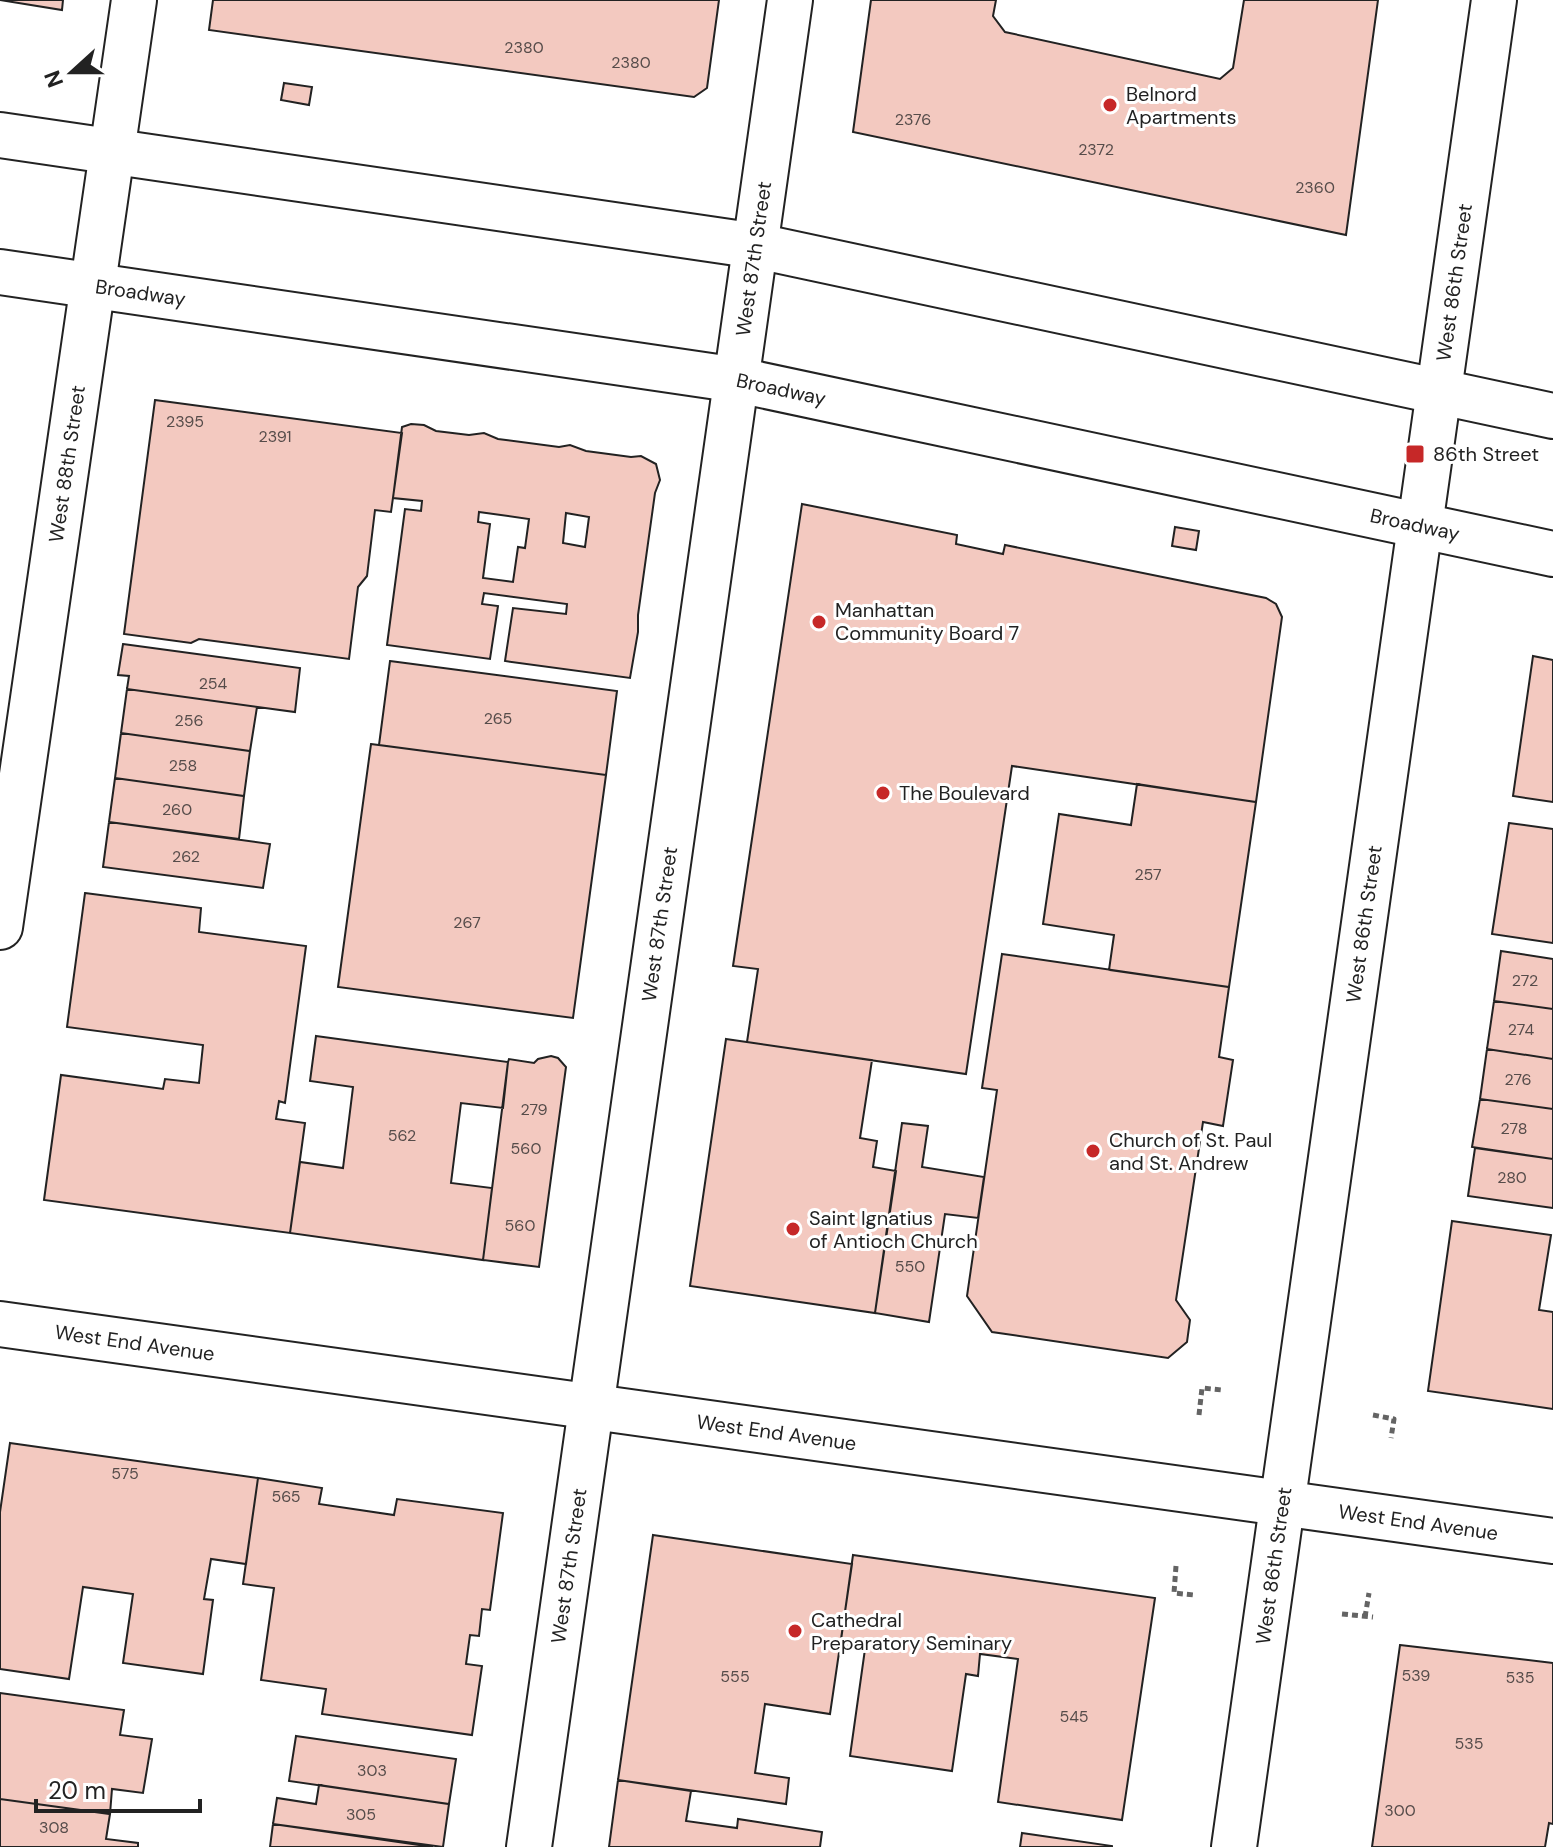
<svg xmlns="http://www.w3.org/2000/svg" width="1553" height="1847" viewBox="0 0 1553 1847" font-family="'DM Sans',sans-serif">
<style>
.building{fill:#f3c9c0;stroke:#222;stroke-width:2;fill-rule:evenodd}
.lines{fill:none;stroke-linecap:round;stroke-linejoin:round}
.street-casing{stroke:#222;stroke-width:48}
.secondary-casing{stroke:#222;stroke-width:48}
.primary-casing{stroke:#222;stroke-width:48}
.path{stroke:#646464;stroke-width:5;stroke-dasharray:6 4;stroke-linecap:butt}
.street{stroke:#fff;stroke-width:44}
.secondary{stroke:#fff;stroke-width:44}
.primary{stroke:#fff;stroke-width:44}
.poi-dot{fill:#c62828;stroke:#fff;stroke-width:3}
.labels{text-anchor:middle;stroke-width:6;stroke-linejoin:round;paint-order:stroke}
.number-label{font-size:16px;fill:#564c4a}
.poi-label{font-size:20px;fill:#222;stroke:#fff;text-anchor:start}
.street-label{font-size:20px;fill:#222;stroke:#fff}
</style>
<rect width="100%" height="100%" fill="#fff"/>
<!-- building -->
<path class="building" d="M0 0H63L62 10Z
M213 0H719L707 88 694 97 209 30Z
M871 0H996L993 16 1005 32 1220 79 1233 68 1244 0H1378L1346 235 853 132Z
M284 83 312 87 309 105 281 100Z
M155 400 402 433 391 512 375 510 367 576 358 587 349 659 199 639 191 643 124 634Z
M411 424 424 425 436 431 469 435 484 433 498 439 559 447 570 445 586 451 631 457 641 456 656 464 660 480 655 493 638 615V632L630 678 505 661 513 608 566 614 567 604 484 593 482 604 498 606 490 659 387 645 405 509 421 511 422 501 393 498 402 427ZM479 512 529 519 525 548 518 547 513 582 483 578 490 524 478 522ZM566 513 589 517 585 547 563 543Z
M802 504 957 535 956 544 1003 554 1005 545 1266 598 1276 604 1282 617 1256 802 1012 766 966 1074 747 1042 758 969 733 966Z
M1175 527 1199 531 1196 550 1172 546Z
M123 644 300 668 295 712 127 689 129 676 118 675Z
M1533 656 1553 660V802L1513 796Z
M390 661 617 691 606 775 379 745Z
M127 689 257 707 250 751 121 733Z
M121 733 250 751 244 796 115 778Z
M371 744 606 775 573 1018 338 987Z
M115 778 244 796 239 839 109 822Z
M1137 784 1256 802 1229 987 1109 970 1114 935 1043 924 1059 814 1131 825Z
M109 822 270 844 263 888 103 867Z
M1509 823 1553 829V943L1492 934Z
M85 893 201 908 199 932 306 946 285 1103 279 1101 276 1119 305 1123 290 1233 44 1200 61 1075 163 1089 165 1079 199 1083 203 1045 67 1027Z
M1501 951 1553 959V1009L1494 1001Z
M1002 954 1229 987 1219 1057 1233 1060 1223 1126 1203 1122 1176 1300 1190 1320 1187 1342 1168 1358 992 1332 967 1296 997 1090 982 1088Z
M1494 1001 1553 1009V1059L1487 1049Z
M316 1036 508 1062 503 1108 461 1103 451 1183 492 1188 483 1260 290 1233 300 1162 343 1168 353 1087 310 1081Z
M726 1039 872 1060 860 1138 877 1141 873 1167 896 1171 875 1313 690 1286Z
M1487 1049 1553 1059V1109L1480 1099Z
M551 1056 558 1058 566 1067 539 1267 483 1260 508 1062 509 1059 534 1063 538 1059Z
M1480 1099 1553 1109V1159L1472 1147Z
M902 1123 928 1126 922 1167 984 1177 978 1218 945 1214 929 1322 875 1313Z
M1475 1148 1553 1159V1208L1468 1196Z
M1452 1221 1551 1235 1539 1310 1553 1312V1409L1428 1391Z
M10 1443 258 1478 246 1564 211 1559 204 1599 213 1600 203 1674 123 1663 133 1594 83 1587 69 1679 0 1669V1512Z
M258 1478 322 1488 319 1504 394 1515 397 1499 503 1513 490 1610 482 1609 479 1636 470 1635 466 1664 482 1666 472 1735 322 1714 326 1689 261 1680 274 1588 243 1584Z
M653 1535 852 1564 830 1714 765 1704 755 1773 789 1778 786 1804 618 1780Z
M853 1555 1155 1598 1122 1820 998 1802 1018 1659 980 1654 978 1676 966 1674 952 1771 850 1756 866 1642 850 1640 848 1649 840 1647Z
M1400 1645 1553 1663V1824L1549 1823 1545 1847H1372Z
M0 1693 124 1710 120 1735 152 1739 143 1793 112 1789 110 1814 0 1799Z
M296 1736 456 1759 449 1804 289 1781Z
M618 1780 691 1791 686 1821 737 1828 738 1819 822 1832 820 1847H609Z
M319 1785 449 1804 443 1847 273 1824 277 1798 316 1804Z
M0 1799 110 1814 106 1839 138 1843V1847H0Z
M273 1824 433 1847H270Z
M1022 1833 1112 1846V1847H1020Z"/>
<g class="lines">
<defs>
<g id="street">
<path id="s1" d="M0 927 134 0"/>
<path id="s2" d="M529 1847 790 0"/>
</g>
<g id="secondary">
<path id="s3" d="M0 1324 1553 1541"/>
<path id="s4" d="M1234 1847 1494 0"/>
</g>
<g id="primary">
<path d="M0 135 757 246 1553 416"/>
<path id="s5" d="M0 272 738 380 1553 554"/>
</g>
</defs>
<!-- street casing -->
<use href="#street" class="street-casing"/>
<!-- secondary casing -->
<use href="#secondary" class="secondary-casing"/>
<!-- primary casing -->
<use href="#primary" class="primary-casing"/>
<!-- path -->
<path class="path" d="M1199 1415 1202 1388 1222 1390
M1373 1415 1394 1419 1391 1438
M1176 1566 1174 1593 1194 1595
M1342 1614 1373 1617
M1365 1617 1369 1593"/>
<!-- street -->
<use href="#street" class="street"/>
<!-- secondary -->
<use href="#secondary" class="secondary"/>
<!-- primary -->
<use href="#primary" class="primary"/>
</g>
<!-- markers -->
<g class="poi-dot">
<circle cx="1110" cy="105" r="8"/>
<rect x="1405" y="444" width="20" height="20" rx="4"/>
<circle cx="819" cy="622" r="8"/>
<circle cx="883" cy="793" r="8"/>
<circle cx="1093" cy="1151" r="8"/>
<circle cx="793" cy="1229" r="8"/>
<circle cx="795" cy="1631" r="8"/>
</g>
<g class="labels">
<!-- number labels -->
<g class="number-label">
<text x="524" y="53">2380</text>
<text x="631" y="68">2380</text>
<text x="913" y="125">2376</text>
<text x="1096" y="155">2372</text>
<text x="1315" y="193">2360</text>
<text x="185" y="427">2395</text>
<text x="275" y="442">2391</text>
<text x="213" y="689">254</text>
<text x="498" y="724">265</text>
<text x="189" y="726">256</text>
<text x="183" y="771">258</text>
<text x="177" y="815">260</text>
<text x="186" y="862">262</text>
<text x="1148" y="880">257</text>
<text x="467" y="928">267</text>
<text x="1525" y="986">272</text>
<text x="1521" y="1035">274</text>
<text x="1518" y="1085">276</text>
<text x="534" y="1115">279</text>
<text x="1514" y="1134">278</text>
<text x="402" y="1141">562</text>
<text x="526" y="1154">560</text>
<text x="1512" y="1183">280</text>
<text x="520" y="1231">560</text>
<text x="910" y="1272">550</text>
<text x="125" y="1479">575</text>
<text x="286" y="1502">565</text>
<text x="1416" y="1681">539</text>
<text x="735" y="1682">555</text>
<text x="1520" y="1683">535</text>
<text x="1074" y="1722">545</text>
<text x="1469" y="1749">535</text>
<text x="372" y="1776">303</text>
<text x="1400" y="1816">300</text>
<text x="361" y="1820">305</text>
<text x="54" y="1833">308</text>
</g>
<!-- poi labels -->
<g class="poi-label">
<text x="1126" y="101">Belnord<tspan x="1126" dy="23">Apartments</tspan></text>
<text x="1433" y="461">86th Street</text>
<text x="835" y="617">Manhattan<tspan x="835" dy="23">Community Board 7</tspan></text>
<text x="899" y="800">The Boulevard</text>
<text x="1109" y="1147">Church of St. Paul<tspan x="1109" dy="23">and St. Andrew</tspan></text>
<text x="809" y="1225">Saint Ignatius<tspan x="809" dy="23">of Antioch Church</tspan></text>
<text x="811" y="1627">Cathedral<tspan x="811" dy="23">Preparatory Seminary</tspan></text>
</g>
<!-- street labels -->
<g class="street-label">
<text dy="7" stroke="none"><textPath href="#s2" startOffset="1604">West 87th Street</textPath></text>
<text dy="7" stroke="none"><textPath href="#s4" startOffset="1580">West 86th Street</textPath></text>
<text dy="7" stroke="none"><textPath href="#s5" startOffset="142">Broadway</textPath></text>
<text dy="7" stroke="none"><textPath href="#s5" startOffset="790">Broadway</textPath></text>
<text dy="7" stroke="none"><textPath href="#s1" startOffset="468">West 88th Street</textPath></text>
<text dy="7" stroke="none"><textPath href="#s5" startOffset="1438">Broadway</textPath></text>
<text dy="7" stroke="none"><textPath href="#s4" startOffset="932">West 86th Street</textPath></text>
<text dy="7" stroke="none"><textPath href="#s2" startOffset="932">West 87th Street</textPath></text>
<text dy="7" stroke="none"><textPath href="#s3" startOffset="136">West End Avenue</textPath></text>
<text dy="7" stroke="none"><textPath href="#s3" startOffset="784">West End Avenue</textPath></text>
<text dy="7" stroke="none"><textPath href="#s3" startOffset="1432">West End Avenue</textPath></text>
<text dy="7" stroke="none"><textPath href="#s2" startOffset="284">West 87th Street</textPath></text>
<text dy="7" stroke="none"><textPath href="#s4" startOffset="284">West 86th Street</textPath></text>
</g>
</g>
<!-- north arrow -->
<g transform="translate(72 72) rotate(249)" stroke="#ffffff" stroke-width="6" paint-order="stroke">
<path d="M0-6L14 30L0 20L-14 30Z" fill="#222222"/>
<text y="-12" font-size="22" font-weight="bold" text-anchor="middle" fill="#222222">N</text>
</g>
<!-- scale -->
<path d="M36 1799v12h164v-12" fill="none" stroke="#222222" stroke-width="4"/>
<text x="48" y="1799" font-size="24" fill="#222222" stroke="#ffffff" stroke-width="6" paint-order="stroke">20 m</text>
</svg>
